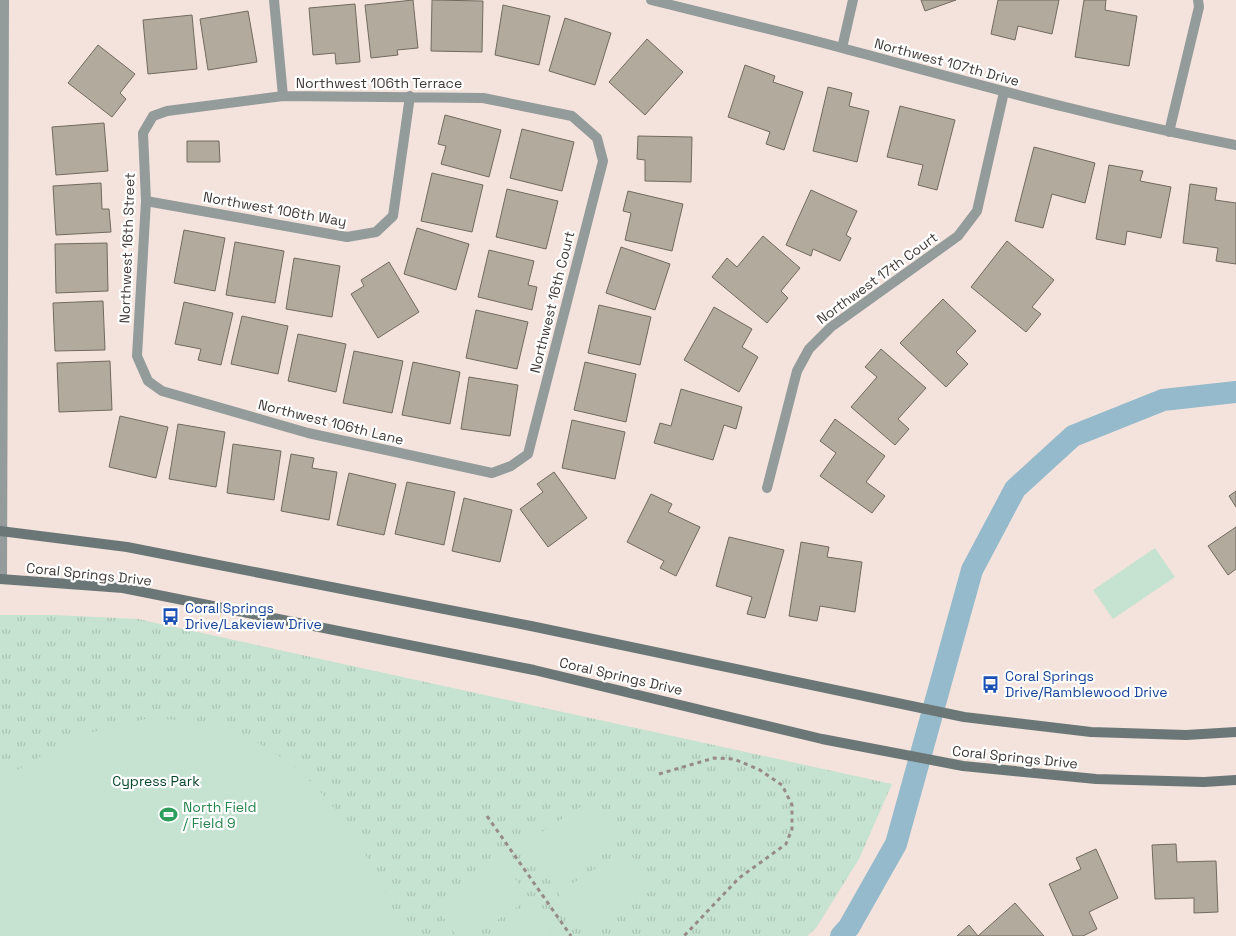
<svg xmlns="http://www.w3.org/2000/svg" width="1236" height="936" viewBox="0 0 1236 936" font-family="'Space Grotesk',sans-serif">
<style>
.grass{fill:url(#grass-tufts)}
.pitch{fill:#c6e2d0}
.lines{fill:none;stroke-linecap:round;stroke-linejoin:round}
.canal{stroke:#94bacb;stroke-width:22}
.building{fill:#b2aa9d;stroke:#726a5e}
.path{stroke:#968b86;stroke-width:3;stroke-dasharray:4 4;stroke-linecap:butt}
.minor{stroke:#939b9b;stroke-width:10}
.tertiary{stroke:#939b9b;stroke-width:10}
.secondary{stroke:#6b7776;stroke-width:10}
.labels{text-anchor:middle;stroke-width:4.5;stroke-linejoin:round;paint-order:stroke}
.street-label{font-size:14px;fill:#403a37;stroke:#fff}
.transit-label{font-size:14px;fill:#164399;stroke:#fff;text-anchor:start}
.park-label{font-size:14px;fill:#084629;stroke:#fff}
.leisure-label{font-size:14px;fill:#27864d;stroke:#fff;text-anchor:start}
</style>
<defs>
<pattern id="grass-tufts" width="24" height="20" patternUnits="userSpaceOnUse" patternTransform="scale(1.25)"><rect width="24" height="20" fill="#c6e2d0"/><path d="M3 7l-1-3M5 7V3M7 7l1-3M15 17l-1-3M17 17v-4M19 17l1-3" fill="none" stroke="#abc3b3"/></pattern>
</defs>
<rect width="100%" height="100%" fill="#f4e3dc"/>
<!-- grass -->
<path class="grass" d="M0 615H54L138 619 892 784 859 859 816 928 807 936H0Z"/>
<!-- pitch -->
<path class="pitch" d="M1155 548 1175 577 1113 619 1093 590Z
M151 718C181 720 213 723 241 735 326 771 371 854 404 936H0V780L60 745 107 727Z
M594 798 620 838 552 883 525 843Z
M627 848 653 889 585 934 558 893Z
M502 859 529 899 473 936H456L434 903Z
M534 907 554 936H490Z"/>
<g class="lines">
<!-- canal -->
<path class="canal" d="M841 936 849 927 896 844 972 570 1015 489 1073 436 1163 400 1236 392"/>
</g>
<!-- building -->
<path class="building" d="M413 0 418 48 397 50 398 55 371 58 365 5Z
M432 0 483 1 482 52 431 51Z
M921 0H956L925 11Z
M998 0H1059L1052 34 1018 26 1015 40 991 34Z
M1084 0H1106L1105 10 1137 16 1129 66 1075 57Z
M355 4 360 62 336 64 335 53 313 55 309 8Z
M503 5 550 16 539 65 495 55Z
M248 11 257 62 208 70 200 19Z
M192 15 197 69 148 74 143 20Z
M565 18 611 33 595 85 549 71Z
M647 39 683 72 645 115 609 82Z
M98 45 135 74 120 93 126 99 112 117 68 83Z
M745 65 775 76 773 82 803 92 784 150 766 144 770 132 728 117Z
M828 87 852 93 849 106 869 111 857 162 813 151Z
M900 106 955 120 937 190 918 185 923 165 887 157Z
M445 115 501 130 489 177 441 164 446 146 438 144Z
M104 123 108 171 56 175 52 127Z
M522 129 574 142 562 191 510 178Z
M638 136 692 137 691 182 645 181V160L637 159Z
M187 141H219L220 162H187Z
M1034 147 1095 163 1085 203 1052 194 1043 228 1015 221Z
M1109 165 1143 171 1140 181 1171 187 1161 238 1127 231 1125 245 1096 239Z
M432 173 483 185 472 232 421 221Z
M101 183 102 209H109L111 232 56 235 53 186Z
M1190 184 1217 188 1215 200 1236 203V264L1216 261 1218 248 1183 243Z
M507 189 558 201 546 249 496 237Z
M811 190 857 211 846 235 851 238 840 261 813 249 811 256 786 245Z
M628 191 683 204 672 251 625 240 631 213 623 211Z
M417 228 469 244 456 290 404 274Z
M184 230 225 238 215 291 174 283Z
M763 236 800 268 781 291 788 298 767 323 712 277 727 258 737 267Z
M1007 241 1054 280 1032 307 1041 314 1026 332 971 287Z
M235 242 284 251 275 303 226 295Z
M107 243 108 291 56 293 55 244Z
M621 247 670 264 655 310 606 293Z
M489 250 534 261 528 285 537 287 532 310 478 297Z
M294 258 340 266 332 317 286 309Z
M389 262 419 312 378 338 351 294 364 286 361 280Z
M943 299 976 331 956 352 968 364 946 387 900 343Z
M103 301 105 350 55 351 53 303Z
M184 302 233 313 221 365 198 360 201 349 175 344Z
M599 305 651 317 640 365 588 353Z
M714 307 752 329 742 347 758 357 739 392 684 360Z
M476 310 528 322 517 369 466 358Z
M242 316 288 326 278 374 231 364Z
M298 334 346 344 336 392 288 381Z
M881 349 926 388 898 419 909 429 895 445 851 407 877 377 865 367Z
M354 351 403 361 392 413 343 403Z
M110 361 112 410 59 412 57 363Z
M413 362 460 372 450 424 402 415Z
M585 362 636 374 626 422 574 410Z
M469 377 518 385 510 436 461 429Z
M681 389 742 407 736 429 724 425 713 460 654 443 660 423 671 426Z
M120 416 168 427 156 478 109 467Z
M835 419 885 456 866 482 885 496 872 513 820 476 836 453 820 441Z
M572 420 625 432 615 479 562 468Z
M178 424 225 432 216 487 169 479Z
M233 444 281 451 274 500 227 493Z
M291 454 314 458 312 468 337 472 329 520 281 511Z
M554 472 587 518 548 547 520 509 543 492 537 484Z
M349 473 396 484 384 535 337 525Z
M407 482 455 492 444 545 395 534Z
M1236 491V507L1229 496Z
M651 494 672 504 668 512 700 527 676 576 660 568 664 561 627 542Z
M464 498 512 510 500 562 452 551Z
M1236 527V569L1228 575 1208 546Z
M729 537 784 550 765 618 747 614 752 597 716 586Z
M801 542 829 547 827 557 862 562 855 612 820 606 817 621 789 616Z
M1176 844 1177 862 1216 861 1218 912 1194 913V898L1155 899 1152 845Z
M1096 849 1118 898 1089 912 1097 929 1083 936H1073L1049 884 1081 869 1076 858Z
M1015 903 1044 936H957L969 925 978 936Z"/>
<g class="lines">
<!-- path -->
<path class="path" d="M659 774 714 758 734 759 760 770 782 785 792 805V829L786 844 739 878 684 936
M487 816 571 936"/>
<!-- minor -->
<path class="minor" d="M274 0 283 96
M651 0C715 16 779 31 842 48 973 83 1103 120 1236 145
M842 48 853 0
M283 96 483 98 572 116 597 138 603 161 528 454 511 466 492 473 308 433 162 391 148 381 137 356 146 201 143 133 153 116 167 111Z
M1169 132 1199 7 1198 0
M146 201 347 237 376 232 393 216 410 96
M767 488 797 371 809 349 831 327 958 236 977 211 1004 92"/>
<!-- tertiary -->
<path class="tertiary" d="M2 579 4 0"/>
<!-- secondary -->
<path class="secondary" d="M0 531 127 547 531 626 964 717 1091 732 1186 735 1236 732
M0 579 123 588 534 670 822 739 963 766 1096 779 1204 782 1236 780"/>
</g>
<!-- icons -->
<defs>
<symbol id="bus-bare" viewBox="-9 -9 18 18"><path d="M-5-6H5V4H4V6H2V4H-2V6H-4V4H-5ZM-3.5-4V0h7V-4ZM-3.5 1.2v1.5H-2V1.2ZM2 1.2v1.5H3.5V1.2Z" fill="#1a4fb4" stroke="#fff" stroke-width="2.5" paint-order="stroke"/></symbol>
<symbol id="stadium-bare" viewBox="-9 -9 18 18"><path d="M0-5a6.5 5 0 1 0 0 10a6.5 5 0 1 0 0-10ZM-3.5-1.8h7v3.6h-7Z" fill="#2e9e5b" stroke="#fff" stroke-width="2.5" paint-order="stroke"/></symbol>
</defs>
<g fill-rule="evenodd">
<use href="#bus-bare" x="158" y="604" width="25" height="25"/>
<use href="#bus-bare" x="978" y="672" width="25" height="25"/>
<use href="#stadium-bare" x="156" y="802" width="25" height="25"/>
</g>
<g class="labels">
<!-- street labels -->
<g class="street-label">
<text transform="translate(947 62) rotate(15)" y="5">Northwest 107th Drive</text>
<text x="379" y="88">Northwest 106th Terrace</text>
<text transform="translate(275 209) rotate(10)" y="5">Northwest 106th Way</text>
<text transform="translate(127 248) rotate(-88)" y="5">Northwest 16th Street</text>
<text transform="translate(877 278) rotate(-36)" y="5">Northwest 17th Court</text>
<text transform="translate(552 302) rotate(-76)" y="5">Northwest 16th Court</text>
<text transform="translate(331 422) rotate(14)" y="5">Northwest 106th Lane</text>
<text transform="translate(89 574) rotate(6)" y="5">Coral Springs Drive</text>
<text transform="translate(621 676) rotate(13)" y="5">Coral Springs Drive</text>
<text transform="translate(1015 757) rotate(6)" y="5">Coral Springs Drive</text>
</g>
<!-- transit labels -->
<g class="transit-label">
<text x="185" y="613">Coral Springs<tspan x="185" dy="16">Drive/Lakeview Drive</tspan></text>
<text x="1005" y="681">Coral Springs<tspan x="1005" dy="16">Drive/Ramblewood Drive</tspan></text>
</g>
<!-- park labels -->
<g class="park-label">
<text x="156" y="786">Cypress Park</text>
</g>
<!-- leisure labels -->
<g class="leisure-label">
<text x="183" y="812">North Field<tspan x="183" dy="16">/ Field 9</tspan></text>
</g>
</g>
</svg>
